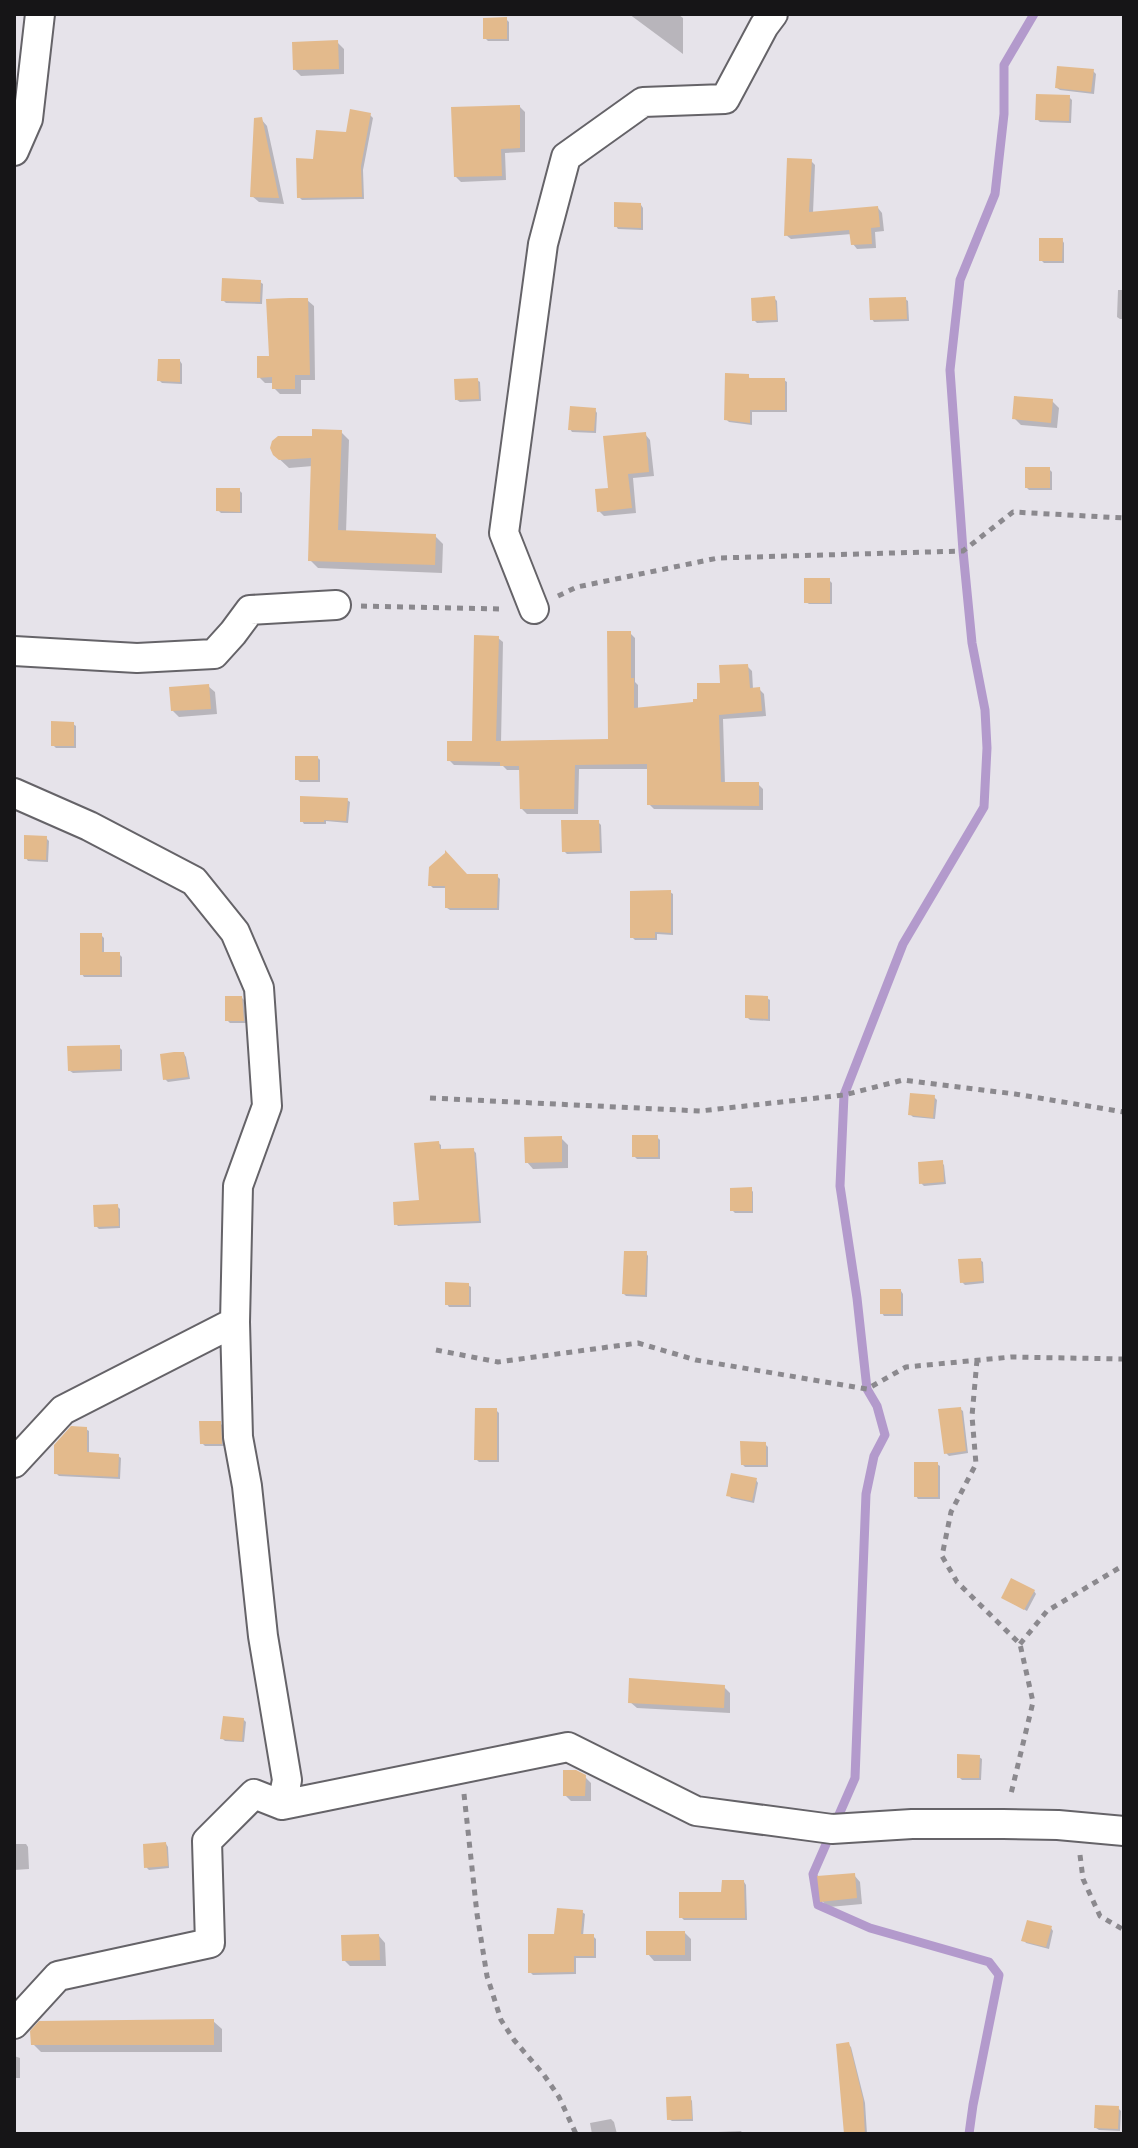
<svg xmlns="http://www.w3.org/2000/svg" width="1138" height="2148" viewBox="0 0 1138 2148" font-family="'Source Sans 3',sans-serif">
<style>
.shadow{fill:#0003}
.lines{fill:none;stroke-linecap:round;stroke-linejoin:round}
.stream{stroke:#b39acc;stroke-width:9}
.building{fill:#e3ba8c}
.street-casing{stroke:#656368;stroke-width:32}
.path{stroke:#8b898e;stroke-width:5;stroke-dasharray:6 6;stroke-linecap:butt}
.street{stroke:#fff;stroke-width:28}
</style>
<rect width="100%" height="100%" fill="#e6e3ea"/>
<!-- shadow -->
<path class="shadow" d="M629 14 679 15 683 18V54Z
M506 19 509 22V41H488L485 38Z
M337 42 344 49V74L301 76 295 70Z
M1093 71 1096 74 1094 94 1060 90 1057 88Z
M1069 97 1072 100 1071 123 1040 122 1037 119Z
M520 107 525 112V152L505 153 506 180 461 182 456 177Z
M370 115 373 118 363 170 364 199 302 200 299 197 315 161Z
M261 119 267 126 284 204 259 202 252 196Z
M811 161 815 165 813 213 878 208 882 213 884 231 875 232 876 248 857 249 853 244 852 234 791 239 786 235Z
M641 205 643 208V230L618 229 616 226Z
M1062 240 1064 243V263H1044L1041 260Z
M260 282 263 284 262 304 226 303 223 300Z
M1118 290H1124V319H1120L1117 317Z
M774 298 777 301 778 322 757 323 754 320Z
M905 299 908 301 909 321 874 322 872 319Z
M307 300 314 306 315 380H301V394H280L274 388V383H265L259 377Z
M180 361 182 364V384L162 383 159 380Z
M748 376 751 380H784L787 382V412H752V425L729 422 726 419Z
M477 380 480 382 481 401 460 402 457 400Z
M1052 401 1059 408 1057 428 1021 425 1014 418Z
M595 410 597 413 596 433 572 432 570 429Z
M341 432 349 440 346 533 435 536 443 544 442 573 318 568 310 560 313 466 289 468 274 454 314 438Z
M645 434 650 440 654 476 633 478 636 513 604 516 599 511Z
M1049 469 1052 472V490H1029L1027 488Z
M239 490 242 493V513H221L218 510Z
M829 580 832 583V604H809L806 602Z
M630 633 635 638V682L638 685V709L695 704 747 666 752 671 753 689H759L764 694 766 716 723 719 725 784H758L763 789V810L654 809 649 804V769H579L578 814H527L522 809 521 770H507L503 766 454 765 449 760 474 743 498 638 503 642 501 743 610 741Z
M208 686 215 692 217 714 179 717 172 710Z
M73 724 76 726V748H56L53 745Z
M318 758 320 760V782H300L297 779Z
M347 800 350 802 348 823 326 821V824H304L302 821Z
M598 822 601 825 602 853 567 854 564 851Z
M46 838 49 841 48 862 28 861 26 858Z
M467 876H497L500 879 499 910H450L447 908V888H433L430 885Z
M670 892 673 894V935L657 934V940H635L632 937Z
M101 935 104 938V954H119L122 957V977H84L82 974Z
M242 998 244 1000 246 1023H230L227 1020Z
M767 998 770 1000V1021L750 1020 747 1017Z
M119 1047 122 1050V1071L73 1073 70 1071Z
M184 1054 186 1057 190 1079 168 1082 165 1079Z
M934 1097 937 1100 935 1119 913 1117 910 1114Z
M657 1137 660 1140V1159H637L634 1156Z
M561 1138 568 1145V1168L533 1169 527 1162Z
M438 1143 441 1145V1151L473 1150 476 1153 481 1223 398 1226 396 1224 421 1202Z
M942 1163 944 1165 946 1184 924 1186 921 1183Z
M751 1189 753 1192V1213H735L732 1210Z
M117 1206 120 1209V1228L99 1229 96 1226Z
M646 1253 648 1256 647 1297 626 1296 624 1294Z
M980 1260 983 1262 984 1283 965 1285 962 1282Z
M468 1285 471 1287V1307H449L447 1304Z
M901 1291 903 1294V1316H884L882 1313Z
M960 1409 963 1411 968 1453 949 1456 946 1453Z
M496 1410 499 1413V1462H479L476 1459Z
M220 1423 223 1426 224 1446H205L202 1443Z
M86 1429 89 1431V1454L118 1456 121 1458 120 1479 59 1476 56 1473Z
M765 1444 768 1447V1467H745L743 1465Z
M937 1464 940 1466V1499H918L916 1496Z
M756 1480 758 1483 754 1503 731 1498 729 1495Z
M1034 1591 1036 1594 1027 1611 1003 1598Z
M724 1687 730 1693V1713L637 1708 630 1702Z
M243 1719 246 1722 244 1742 225 1741 222 1738Z
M979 1757 982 1759 981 1780H962L959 1777Z
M584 1776 591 1783V1801H571L565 1795Z
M14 1844H26L28 1847 29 1869 14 1870Z
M166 1844 168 1847 169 1868 149 1870 146 1867Z
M854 1875 860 1882 862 1904 829 1907 822 1901Z
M744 1882 746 1885 747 1920H684L681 1917Z
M582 1912 585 1914 583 1936H593L596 1939V1958H576V1974L533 1975 530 1972 556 1936Z
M1051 1928 1053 1931 1049 1949 1026 1943 1024 1940Z
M685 1933 691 1939V1961H654L648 1954Z
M379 1936 385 1943 386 1966H350L344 1960Z
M213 2021 222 2029V2052H41L33 2044Z
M848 2044 851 2047 865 2103 867 2134H846Z
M14 2056 20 2058V2078H14Z
M690 2098 692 2101 693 2121H672L669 2119Z
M1118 2108 1121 2111 1120 2131 1099 2130 1096 2128Z
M611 2119 614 2122 617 2134H592L590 2123Z
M741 2131 743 2134H718V2132Z"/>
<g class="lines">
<!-- stream -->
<path class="stream" d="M969 2134 973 2105 999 1975 989 1962 870 1928 818 1905 813 1874 855 1778 866 1494 874 1456 885 1435 877 1406 867 1389 857 1298 840 1186 844 1095 903 944 984 807 987 748 985 710 972 643 963 551 950 370 960 280 995 194 1004 114V65L1034 14"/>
</g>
<!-- building -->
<path class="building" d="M507 17V39H483V18Z
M338 40 339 69 293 70 292 42Z
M1057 66 1094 69 1091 92 1055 88Z
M1036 94 1070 95 1069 121 1035 120Z
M520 105V148L501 149 502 176 454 177 451 107Z
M350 109 371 113 361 166 362 197 297 198 296 158 313 159 316 130 346 132Z
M262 117 279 198 250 197 254 118Z
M787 158 812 159 809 212 878 206 880 227 871 228 872 244 851 245 849 230 784 236Z
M614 202 641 203V228L614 227Z
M1039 238H1063L1062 261H1039Z
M222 278 261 280 260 302 221 301Z
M775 296 777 320 752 321 751 298Z
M906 297 907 319 870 320 869 298Z
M290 298H308L310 375H295V389H272V377L257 378V356H269L266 299Z
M158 359H180V382L157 381Z
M725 373 749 374V378H785V410H750V423L724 420Z
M478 378 479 399 455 400 454 379Z
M1014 396 1053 399 1051 423 1012 419Z
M570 406 596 408 594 431 568 430Z
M312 429 342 430 338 530 436 534 435 565 308 561 311 458 279 460 273 455 270 448 272 441 278 436H312Z
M646 432 649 472 628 474 632 508 597 512 595 489 608 488 603 436Z
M1025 467H1050V488H1025Z
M216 488H240V512L216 511Z
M804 578H830V603H804Z
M607 631H631V678H634V708L693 702V699H697V683H720L719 665 748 664 750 688 760 687 762 711 719 715 721 782H759V806L647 805V764L575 765 574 809H520L519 766H500V762L447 761V741H472L474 635 499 636 496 741 608 739Z
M209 684 211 709 171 711 169 687Z
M51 721 74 722V746H51Z
M295 756H318V780H295Z
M300 796 348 798 346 821 324 820V822H300Z
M561 820H599L600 851 562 852Z
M24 835 47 836 46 860 24 859Z
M445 850 467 874H498L497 908H445V886H428L429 867 445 853Z
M671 890V933L655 932V938H630V891Z
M80 933H102V952H120V975H80Z
M745 995 768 996V1019L745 1018Z
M225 996H242L244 1021H225Z
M120 1045V1069L68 1071 67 1046Z
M174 1052H184L188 1077 163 1080 160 1054Z
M910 1093 935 1095 933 1118 908 1115Z
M632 1135H658V1157H632Z
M562 1136V1162L525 1163 524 1137Z
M439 1141 440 1149 474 1148 479 1221 394 1225 393 1202 419 1200 414 1143Z
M943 1160 944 1182 919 1184 918 1162Z
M752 1187V1211H730V1188Z
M118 1204 119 1226 94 1227 93 1205Z
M624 1251H647L645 1295 622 1294Z
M981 1258 983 1281 960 1283 958 1259Z
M445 1282 469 1283V1305H445Z
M880 1289H901V1314H880Z
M961 1407 966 1451 944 1454 938 1409Z
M475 1408H497V1460H474Z
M199 1421H221L222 1444H200Z
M71 1426 87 1427V1452L119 1454 118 1477 54 1474V1445Z
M740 1441 766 1442V1465H741Z
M914 1462H938V1497H914Z
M731 1473 757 1478 752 1501 726 1496Z
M1011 1578 1035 1590 1024 1610 1001 1598Z
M629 1678 725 1685 724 1708 628 1703Z
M223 1716 244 1718 242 1741 220 1739Z
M957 1754 980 1755 979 1778H957Z
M563 1770H576L586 1775 585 1796H563Z
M166 1842 168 1866 144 1868 143 1844Z
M855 1873 857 1898 820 1902 817 1876Z
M722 1880H744L745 1918H679V1892H721Z
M557 1908 583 1910 581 1934H594V1956H574V1972L528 1973V1934H554Z
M1027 1920 1052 1926 1046 1947 1021 1941Z
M646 1931H685V1955H646Z
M379 1934 380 1960 342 1961 341 1935Z
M214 2019V2045H31L30 2031 39 2021Z
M849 2042 863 2099 865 2134H844L836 2044Z
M691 2096 692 2119 667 2120 666 2097Z
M1095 2105 1119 2106 1118 2129 1094 2128Z"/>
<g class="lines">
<defs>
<path id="street" d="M14 151 28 119 40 14
M534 609 504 533 543 244 566 157 643 102 725 99 764 26 773 14
M14 651 137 658 214 654 233 633 250 610 336 605
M14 793 89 826 194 881 235 932 259 988 267 1106 238 1186 235 1322 238 1437 247 1486 263 1636 287 1780 282 1805 254 1794 207 1841 210 1943 58 1976 14 2024
M14 1463 63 1410 235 1322
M282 1805 568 1747 696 1811 832 1829 912 1824H1003L1058 1825 1124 1831"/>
</defs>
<!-- street casing -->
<use href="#street" class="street-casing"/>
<!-- path -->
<path class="path" d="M558 596 577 587 718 558 963 551 1013 512 1124 518
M361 606 503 609
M430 1098 700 1111 844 1095 903 1080 1015 1094 1124 1112
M436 1350 498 1362 638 1343 696 1360 867 1389 906 1367 1011 1357 1124 1359
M977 1360 972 1416 976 1464 951 1512 942 1556 957 1582 1020 1644 1033 1702 1010 1798
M1020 1644 1047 1611 1124 1565
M464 1794 477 1914 487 1976 501 2020 514 2040 544 2075 559 2097 576 2134
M1080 1855 1083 1879 1100 1916 1124 1930"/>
<!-- street -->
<use href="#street" class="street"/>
</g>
<!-- border -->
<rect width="1138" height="2148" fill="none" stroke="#161517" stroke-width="32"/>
</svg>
